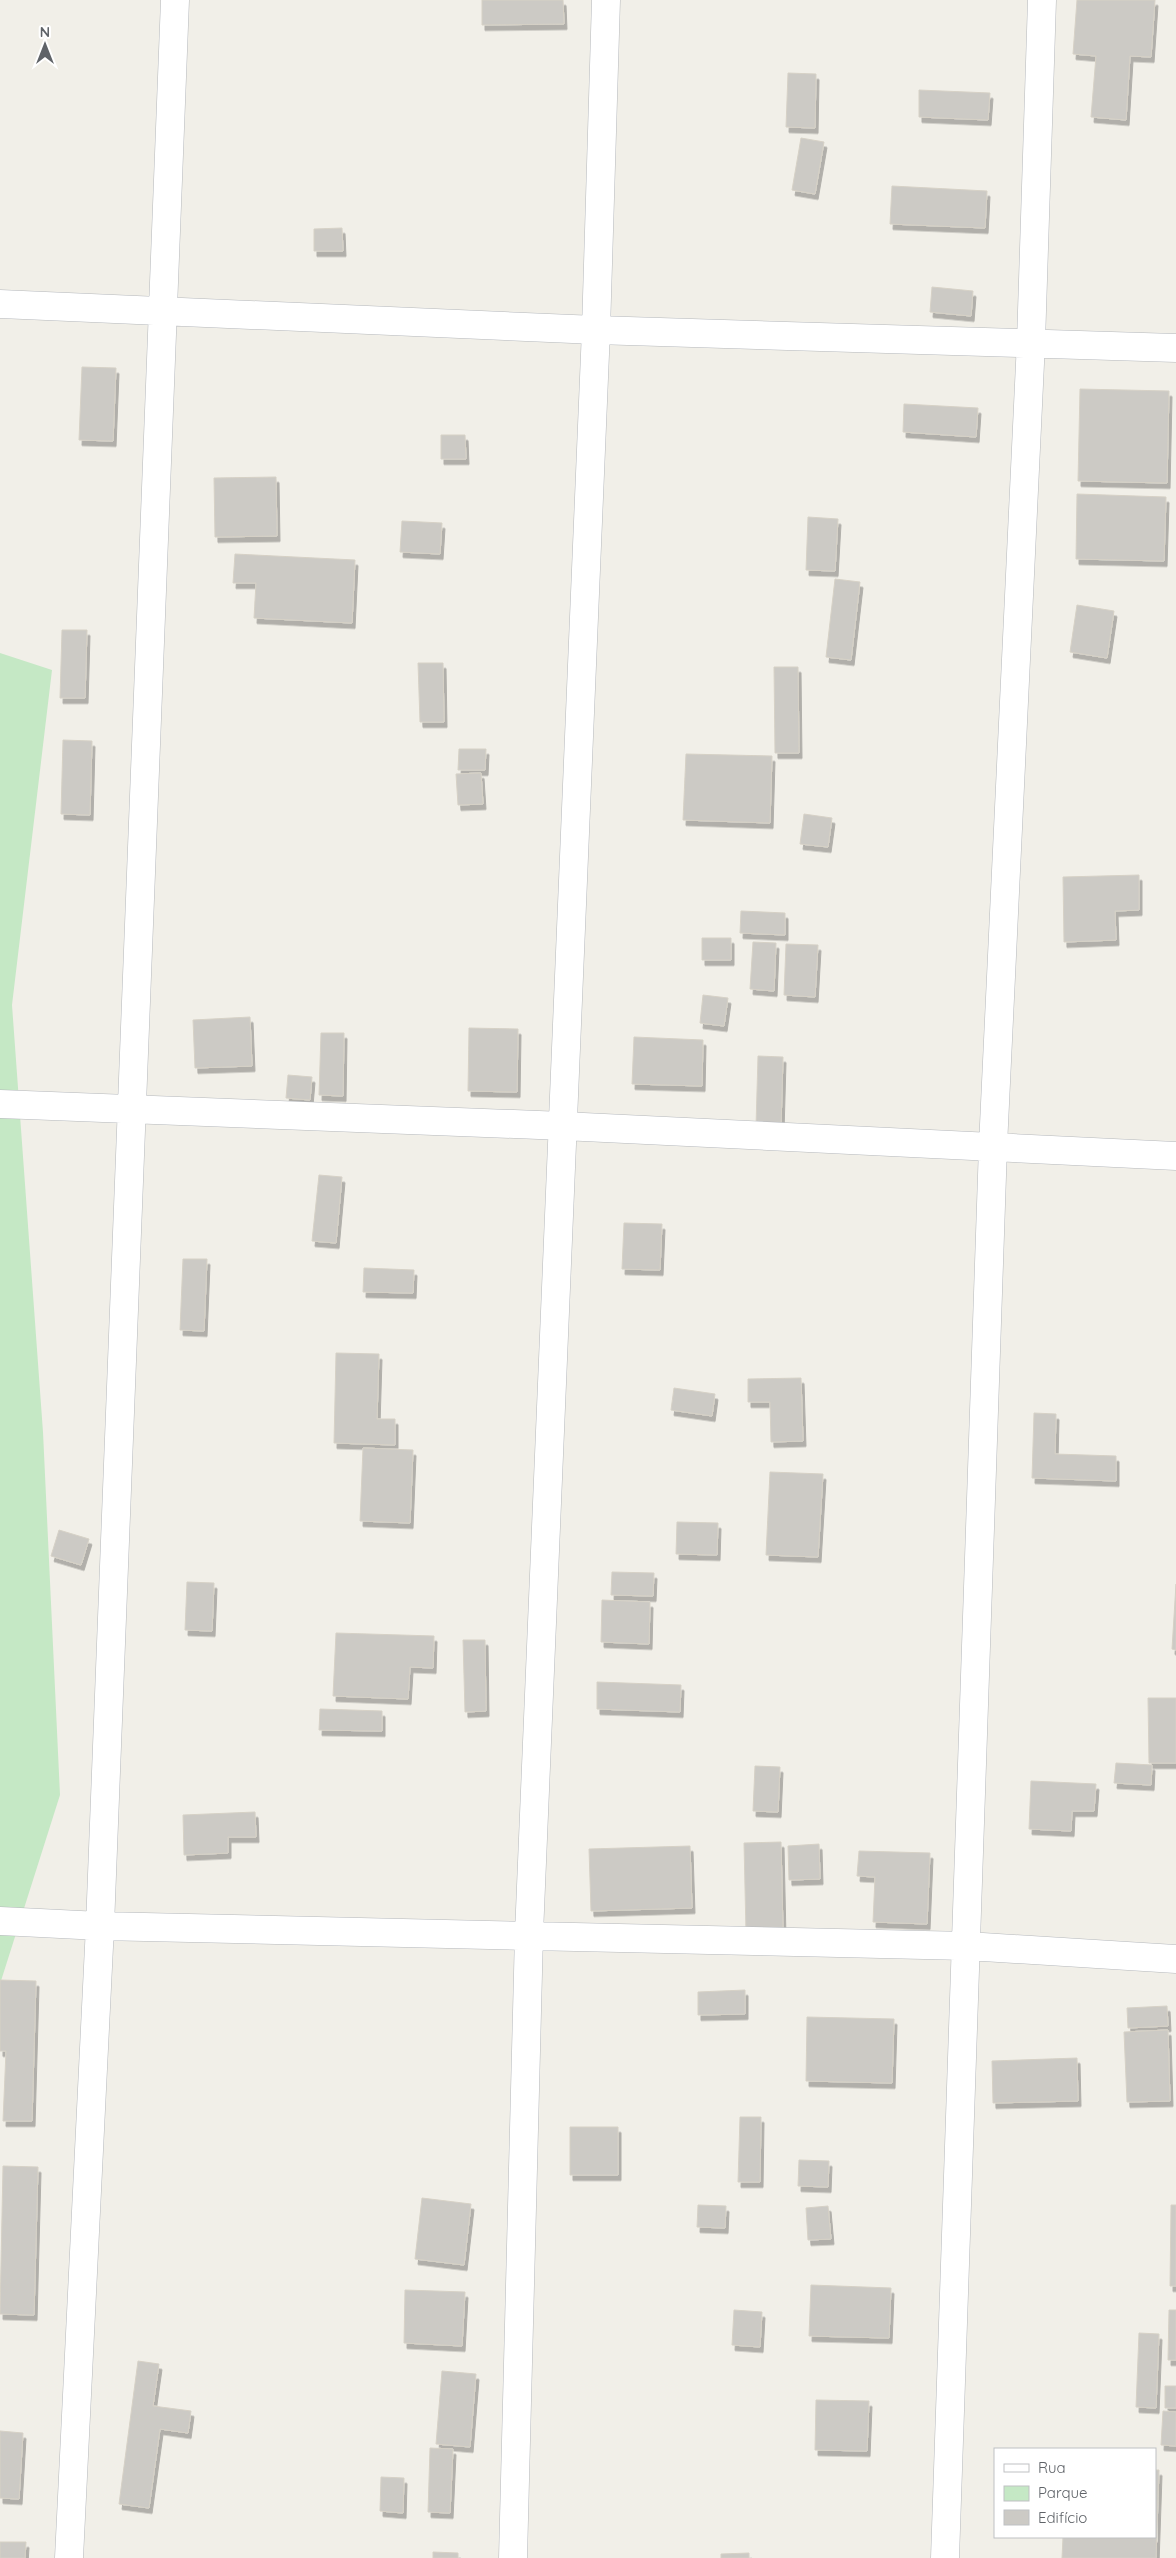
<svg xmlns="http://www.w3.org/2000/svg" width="1176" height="2558" viewBox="0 0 1176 2558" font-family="Quicksand,sans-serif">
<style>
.green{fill:#c5e8c5}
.building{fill:#cccac5;stroke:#d6d1c6;filter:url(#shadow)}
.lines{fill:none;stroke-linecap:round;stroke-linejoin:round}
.minor-casing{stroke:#b5b8bc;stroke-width:29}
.minor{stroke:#fff;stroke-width:28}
</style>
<defs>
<filter id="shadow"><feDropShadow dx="3" dy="5.5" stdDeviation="0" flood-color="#0004"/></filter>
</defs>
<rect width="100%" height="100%" fill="#f1efe8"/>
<!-- green -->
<path class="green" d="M0 653 52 670 12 1005 43 1432 60 1795 0 1984Z"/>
<!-- building -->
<path class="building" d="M482 0H563L564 24 482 25Z
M1077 0H1155L1151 57 1130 56 1126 120 1091 117 1096 56 1073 54Z
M788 73 816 74 815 128 786 127Z
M919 90 990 93 988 120 919 117Z
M801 138 824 142 815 194 792 190Z
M892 186 987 191 985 228 890 224Z
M342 228 343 251H314V229Z
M932 287 973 291 971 316 930 312Z
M82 367 116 368 113 441 79 440Z
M1080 389 1169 391 1167 483 1078 481Z
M904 404 978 408 976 437 903 432Z
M441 435H465L466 459H441Z
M276 477 277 536 215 537 214 478Z
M1077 494 1166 497 1164 561 1076 559Z
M808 517 838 519 835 571 806 570Z
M402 521 442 523 440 554 400 552Z
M235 554 355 560 352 623 254 618 256 583H233Z
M835 579 860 582 851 660 826 657Z
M1077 605 1114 611 1107 658 1070 652Z
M62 630H87L85 698H60Z
M418 663H443L444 722H420Z
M774 667H798L799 753H775Z
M63 740 92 741 90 815 61 814Z
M459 749H486L485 770H458Z
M686 754 772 756 770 823 683 820Z
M481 773 483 804 458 805 456 774Z
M804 814 832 818 828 847 800 844Z
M1139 875V910L1115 911 1116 940 1064 942 1063 877Z
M741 911 785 913V935L740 933Z
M702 938H731V960H702Z
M753 942 776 943 774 991 750 989Z
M786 944 818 945 815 997 784 995Z
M703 995 728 998 724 1026 700 1023Z
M250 1017 252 1066 195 1068 193 1020Z
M469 1028 518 1029 517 1092 468 1091Z
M321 1033H344L343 1096 319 1095Z
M634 1037 703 1040 702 1086 632 1084Z
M758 1056 783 1057 781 1126H756Z
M288 1075 312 1077 310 1100 286 1098Z
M319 1175 342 1177 336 1243 312 1241Z
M624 1223 662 1224 660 1270 622 1269Z
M183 1259H207L204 1331 180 1330Z
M364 1268 414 1270 413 1293 363 1292Z
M336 1353 379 1354 377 1419H395V1445L334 1443Z
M801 1378 803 1441 771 1442 770 1402H748V1379Z
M674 1388 715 1394 712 1416 671 1410Z
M1034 1413 1056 1414 1055 1454 1116 1456V1481L1032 1478Z
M363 1448 413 1450 410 1523 360 1521Z
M770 1472 823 1474 818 1557 766 1555Z
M677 1522 718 1523 717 1555 676 1554Z
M59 1530 89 1539 81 1565 51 1556Z
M612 1572 654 1573 653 1596 611 1595Z
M187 1582 214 1583 212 1631 185 1630Z
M1176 1584V1650L1172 1649Z
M602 1600 650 1602 649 1644 601 1642Z
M336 1633 434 1636 433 1668 410 1667 408 1699 333 1696Z
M463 1640H485L486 1711 465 1712Z
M597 1682 681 1685 680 1712 597 1709Z
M1148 1698H1176V1763H1149Z
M320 1709 382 1711V1731L319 1730Z
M1116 1763 1152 1765 1151 1785 1114 1783Z
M755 1766 780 1767 778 1812 753 1811Z
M1031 1781 1096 1784 1094 1811H1072L1071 1831 1029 1829Z
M255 1812 256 1837H228V1853L184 1855 183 1815Z
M781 1842 783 1932 746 1933 744 1843Z
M819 1844 820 1879 789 1880 788 1846Z
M690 1846 692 1908 591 1911 589 1849Z
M859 1851 930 1853 927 1924 873 1922 875 1877 857 1876Z
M0 1980 36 1981 32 2121H3L6 2051H0Z
M745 1990V2014L698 2015V1992Z
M1167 2006 1168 2026 1128 2028 1127 2008Z
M807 2017 894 2019 892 2083 806 2081Z
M1168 2030 1170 2101 1127 2102 1124 2032Z
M1077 2058 1078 2101 993 2103 992 2061Z
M740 2117H761L760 2182H738Z
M570 2127H618V2175H570Z
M799 2160 829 2161 828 2187 798 2186Z
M3 2166 38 2167 34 2315 0 2314Z
M422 2198 471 2204 464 2265 415 2259Z
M698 2205 726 2206 725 2228 697 2227Z
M1171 2205H1176V2286H1170Z
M828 2206 831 2239 808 2240 806 2208Z
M811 2285 891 2288 889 2338 809 2336Z
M405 2290 465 2292 462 2346 404 2343Z
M734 2310 762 2312 760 2347 732 2345Z
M1169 2310H1176V2360H1168Z
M1139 2333 1159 2334 1156 2408 1136 2407Z
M138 2361 159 2364 153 2406 191 2411 188 2433 160 2429 149 2508 119 2504Z
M442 2371 476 2374 470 2447 436 2444Z
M1165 2386H1176V2408H1165Z
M816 2400 869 2401 867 2451 815 2450Z
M1163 2411 1176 2412V2446L1161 2445Z
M0 2431 23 2433 19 2499 0 2498Z
M430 2448 453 2449 450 2513 428 2512Z
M1155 2470H1159L1156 2558H1062L1063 2537H1155Z
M381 2477 404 2478 403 2513 380 2511Z
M0 2542H26L25 2558H0Z
M433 2552 458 2553V2558H433Z
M749 2553V2558H721V2554Z"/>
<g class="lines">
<defs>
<path id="minor" d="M0 304 596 330 1176 348
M0 1104 563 1126 1176 1156
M0 1921 100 1926 967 1946 1176 1959
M69 2558 100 1926 175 0
M513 2558 529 1934 596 330 606 0
M945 2558 993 1146 1031 342 1042 0"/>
</defs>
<!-- minor casing -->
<use href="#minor" class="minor-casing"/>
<!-- minor -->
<use href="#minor" class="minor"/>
</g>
<!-- legend -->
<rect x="994" y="2448" width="162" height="90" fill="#ffffff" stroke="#bfc1c3"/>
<rect x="1004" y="2464" width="25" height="8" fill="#ffffff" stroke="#bfc1c3"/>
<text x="1038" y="2473" font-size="15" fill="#5f6368">Rua</text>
<rect x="1004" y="2486" width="25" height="15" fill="#c5e8c5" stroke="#bfc1c3"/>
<text x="1038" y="2498" font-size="15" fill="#5f6368">Parque</text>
<rect x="1004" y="2510" width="25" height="15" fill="#cccac5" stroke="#bfc1c3"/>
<text x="1038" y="2523" font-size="15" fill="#5f6368">Edifício</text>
<!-- north arrow -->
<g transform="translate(45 45)" stroke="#ffffff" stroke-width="4" paint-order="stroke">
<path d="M0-4L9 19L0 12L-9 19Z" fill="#5f6368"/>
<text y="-8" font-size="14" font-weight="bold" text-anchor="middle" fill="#5f6368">N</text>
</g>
</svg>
